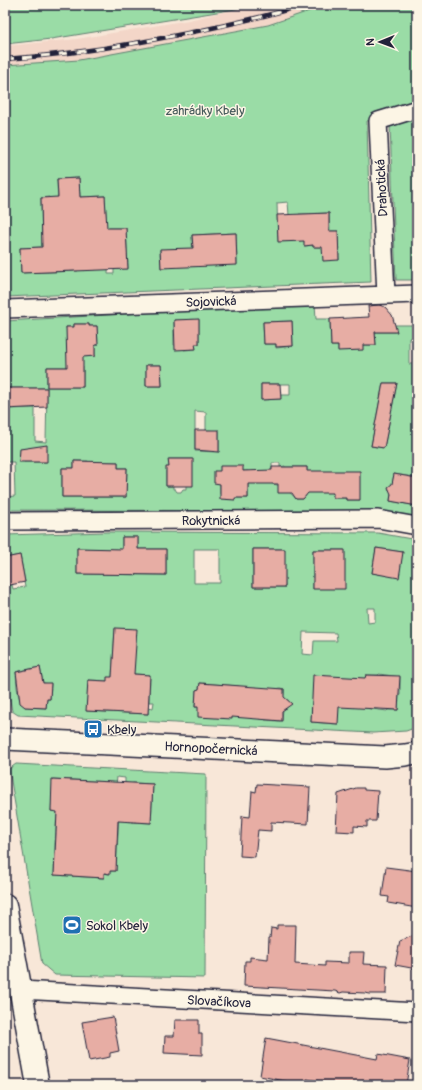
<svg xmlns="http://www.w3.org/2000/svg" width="422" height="1090" viewBox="0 0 422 1090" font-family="Pangolin,sans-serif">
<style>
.built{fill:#f3d6c8}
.green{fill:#9adca6;stroke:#5e7f70;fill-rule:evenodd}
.building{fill:#e7ada4;stroke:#22223b}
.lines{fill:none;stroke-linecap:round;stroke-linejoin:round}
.minor-casing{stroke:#22223b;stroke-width:20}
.tertiary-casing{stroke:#22223b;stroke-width:24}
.secondary-casing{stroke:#22223b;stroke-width:25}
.minor{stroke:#fcf5e5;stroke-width:17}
.tertiary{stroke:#fcf5e5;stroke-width:21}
.secondary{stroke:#fcf5e5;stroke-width:22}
.rail-casing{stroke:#22223b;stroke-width:4.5}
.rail{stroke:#fcf5e5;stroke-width:3;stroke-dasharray:9;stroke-linecap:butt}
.labels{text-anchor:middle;stroke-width:3;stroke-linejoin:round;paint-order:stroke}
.park-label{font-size:13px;fill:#465a5b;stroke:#fcf5e5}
.street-label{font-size:13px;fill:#22223b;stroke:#fcf5e5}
.poi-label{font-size:13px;fill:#22223b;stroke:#fcf5e5;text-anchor:start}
</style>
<rect width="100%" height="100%" fill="#f8e7d8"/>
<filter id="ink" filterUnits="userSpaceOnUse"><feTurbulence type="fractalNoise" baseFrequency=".025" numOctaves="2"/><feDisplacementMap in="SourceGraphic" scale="8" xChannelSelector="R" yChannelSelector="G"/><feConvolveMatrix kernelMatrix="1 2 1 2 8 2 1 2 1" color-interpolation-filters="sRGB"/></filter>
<g filter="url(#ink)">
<!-- built -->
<path class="built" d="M253 5H352L284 25 5 78V46L77 39 189 20Z"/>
<!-- green -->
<path class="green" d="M5 5H260L51 39 5 44Z
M327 5H417V104L367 121 371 282 5 297V65L79 60 268 25ZM79 178 80 197 105 196 106 216 78 271 21 273 20 248 42 247 41 198 49 197 58 206 57 179ZM288 202 291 241H278L277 203ZM329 213 330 231H338L339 260 322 247H313V245L305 246 299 214ZM109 228H126L128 268 114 269V274H108ZM236 233 237 264 193 266 192 235ZM177 249 161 268 160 250Z
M417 117V280H396L390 126Z
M315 303 316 319H330L331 346H338V350L363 345H376L375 332H395V325H417V338H409V364H417V473H414L413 477 394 474 392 485 389 487 388 489 391 492 390 501 417 506V517L378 511 5 510V497L15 496 14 462H5V409L35 408V441L46 442 47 388H5V321ZM174 320H199V344H195V349L184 350V345H174ZM292 321 293 346 276 348V344H264L263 322ZM74 324H89V326H97L98 345H95V356L71 357 66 327H74ZM146 365H161L162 386H146ZM47 367H83V387H47ZM383 383H397L384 448 371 446ZM261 384H290V395H281L280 399 261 400ZM195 411 206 412V430L219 431V452L195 451ZM47 449 46 462H24ZM169 459H192V471L186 486V489H183L181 492H177L175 489H173V486H166V471L169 467ZM74 461H88V468L102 462H118V468H127L126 497H62V468H74ZM272 463H280V467L285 466V467H307L306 496 303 499H296C290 492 283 485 272 484ZM220 471H248V498H235L220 494ZM333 471 360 500H346V498H333Z
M107 532 378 533 417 540V727L406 731 373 733 18 715 12 711 5 674V586L12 585 13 589 25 587 24 582H25L20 555 5 558V535ZM122 537H138V549H166V575L77 574V548L122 550ZM376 548 402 552 399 577 372 573ZM194 549H220V583H194ZM253 549H284L285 587H253ZM313 550H344L313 589ZM367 608H375V622L368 623ZM115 629 134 674 150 675 149 702H154L153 708 148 707V714L87 711 88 680 107 681 112 677ZM303 632 336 633 337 641H314L313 655 302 654ZM40 667 43 683 51 684 50 699H47L46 708 25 707C16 699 17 683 16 672ZM379 674 400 677V695H399L398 710H388L387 711 364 708 366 675H378ZM314 675 338 724 311 722ZM200 683 239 686 238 708 195 707 196 690 199 689ZM280 688 284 689V693L283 698 288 700 289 703 287 708 283 709 282 720 280 721 265 720 277 689Z
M16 764 206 774 205 978 55 975 42 964 9 769ZM117 777 125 778V787L133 783 153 784 151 823 131 822 119 813 116 871H110L109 874 104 873 103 878 54 875 55 845V844L57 812 51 811 53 779 108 782 116 786Z"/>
<!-- building -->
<path class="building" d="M79 178 80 197 105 196 107 228H126L128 269 21 273 20 248 42 247 41 198 58 197 57 179Z
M329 213V231H338L339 260 323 261 322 247H313V245L304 246V241L278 242 277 215Z
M236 233 237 265 161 268 160 249 193 248 192 235Z
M379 305 385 307 392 315 397 332H375L376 345H363V350L338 351V346H331L330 319 369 317 368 306Z
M199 319V344H195L196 349 175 350 174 320Z
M292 321 293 346 276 347V344H264L263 322Z
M74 324H89V326H97L98 345H95V356L83 357V387H47V367H67L66 327H74Z
M146 365H161L162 386H146Z
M383 383H397L384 448 371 446Z
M261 384H280L281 399 261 400Z
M5 388H47V407L5 409Z
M195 430H219V452L195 450Z
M47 445V462H19L20 449Z
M168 459H193V486H166V467H169Z
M74 461 118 462V468H127L126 497H62V468H74Z
M220 466H243V471L272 470V467H307V471H360V500H346V498H333V493H308L303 499H296L292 493H278V484H248V498H235V500L220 499V484L214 483V471H220Z
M394 474 417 478V506L390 501 391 494 388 487 392 484Z
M122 537H138V549H166V575L77 574V548L122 549Z
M376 548 403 552 399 578 372 573Z
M253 549H285V587H253Z
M313 550H345V589H313Z
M20 555 25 582 5 586V558Z
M115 628 137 629 134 674 150 675 148 714 86 711 88 680 107 681V677H112Z
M40 667 43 683H51L50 699H47L46 708 25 707 20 703 16 672Z
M313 675 365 678 366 675 400 676 398 710 339 707 338 724 311 722Z
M200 683 284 689V697L292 704 282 711V721L232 717V719L198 717V707H195L196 690 199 689Z
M52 779 153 784 151 823 118 821 116 871H110V874L104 873V878L54 875 57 812 51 811Z
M257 784 310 787 308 824 271 822V831L258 830 255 857 240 856 242 816 250 817 252 791 256 792Z
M356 788H364V790L378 791 376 821H367V827L354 826V832L336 831 338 794Z
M386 867 417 871V908L388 903 389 897 382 896Z
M277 925H296L295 964 325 966V962L349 963V952H364L363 964 387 965 386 994H370L365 993 343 992 340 993 335 991 244 986 245 961H250V957L268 959 269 938H270L271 928 277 929Z
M417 934V969L395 965 400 941Z
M113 1017 119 1051 110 1053V1057L89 1061 82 1022Z
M175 1020H199V1034H202V1055L164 1053 165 1036H174Z
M266 1038 377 1059 378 1054 410 1060 406 1085H339L307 1079 305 1085 260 1076Z"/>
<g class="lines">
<defs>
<path id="minor" d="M386 295 378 121 417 109
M5 309 417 294
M5 521 378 519 417 526
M21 990 417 1012"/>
<path id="tertiary" d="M5 739 385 757 405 755 417 753"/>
<path id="secondary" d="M5 905 38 1085"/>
</defs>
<!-- minor casing -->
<use href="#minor" class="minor-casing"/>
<!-- tertiary casing -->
<use href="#tertiary" class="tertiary-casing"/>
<!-- secondary casing -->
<use href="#secondary" class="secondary-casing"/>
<!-- minor -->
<use href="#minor" class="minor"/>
<!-- tertiary -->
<use href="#tertiary" class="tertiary"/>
<!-- secondary -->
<use href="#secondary" class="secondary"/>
<defs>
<path id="rail" d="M5 59C51 56 96 50 141 42 196 32 250 21 304 5"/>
</defs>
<!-- rail casing -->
<use href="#rail" class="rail-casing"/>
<!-- rail -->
<use href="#rail" class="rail"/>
</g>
</g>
<!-- icons -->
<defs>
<symbol id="bus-square" viewBox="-11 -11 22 22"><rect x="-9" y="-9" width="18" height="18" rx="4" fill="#1f6fb2" stroke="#fcf5e5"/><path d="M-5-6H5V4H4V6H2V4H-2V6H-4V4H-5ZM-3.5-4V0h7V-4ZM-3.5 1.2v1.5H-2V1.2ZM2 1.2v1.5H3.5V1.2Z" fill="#fff"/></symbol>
<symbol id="stadium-square" viewBox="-11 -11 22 22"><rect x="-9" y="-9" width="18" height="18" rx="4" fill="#1f6fb2" stroke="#fcf5e5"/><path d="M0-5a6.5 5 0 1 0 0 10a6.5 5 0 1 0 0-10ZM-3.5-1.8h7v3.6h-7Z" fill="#fff"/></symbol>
</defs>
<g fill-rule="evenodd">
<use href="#bus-square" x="82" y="718" width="22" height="22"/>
<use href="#stadium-square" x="61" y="914" width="22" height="22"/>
</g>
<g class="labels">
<!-- park labels -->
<g class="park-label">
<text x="205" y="115">zahrádky Kbely</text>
</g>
<!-- street labels -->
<g class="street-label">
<text transform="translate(381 188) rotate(-93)" y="5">Drahotická</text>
<text transform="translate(211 301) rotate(-2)" y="5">Sojovická</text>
<text x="211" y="525">Rokytnická</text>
<text transform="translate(211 748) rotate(3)" y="5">Hornopočernická</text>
<text transform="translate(219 1001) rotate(3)" y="5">Slovačíkova</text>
</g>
<!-- poi labels -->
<g class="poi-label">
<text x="107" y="734">Kbely</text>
<text x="86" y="930">Sokol Kbely</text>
</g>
</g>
<!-- margin -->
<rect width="422" height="1090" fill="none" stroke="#fcf5e5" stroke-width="20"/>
<rect x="10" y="10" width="402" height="1070" fill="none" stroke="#22223b" stroke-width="1.5" filter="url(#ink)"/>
<!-- north arrow -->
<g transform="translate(380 42) rotate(269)" stroke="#fcf5e5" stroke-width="3" paint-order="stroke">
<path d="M0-3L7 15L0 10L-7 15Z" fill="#22223b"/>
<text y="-6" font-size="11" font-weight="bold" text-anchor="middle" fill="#22223b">N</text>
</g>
</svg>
